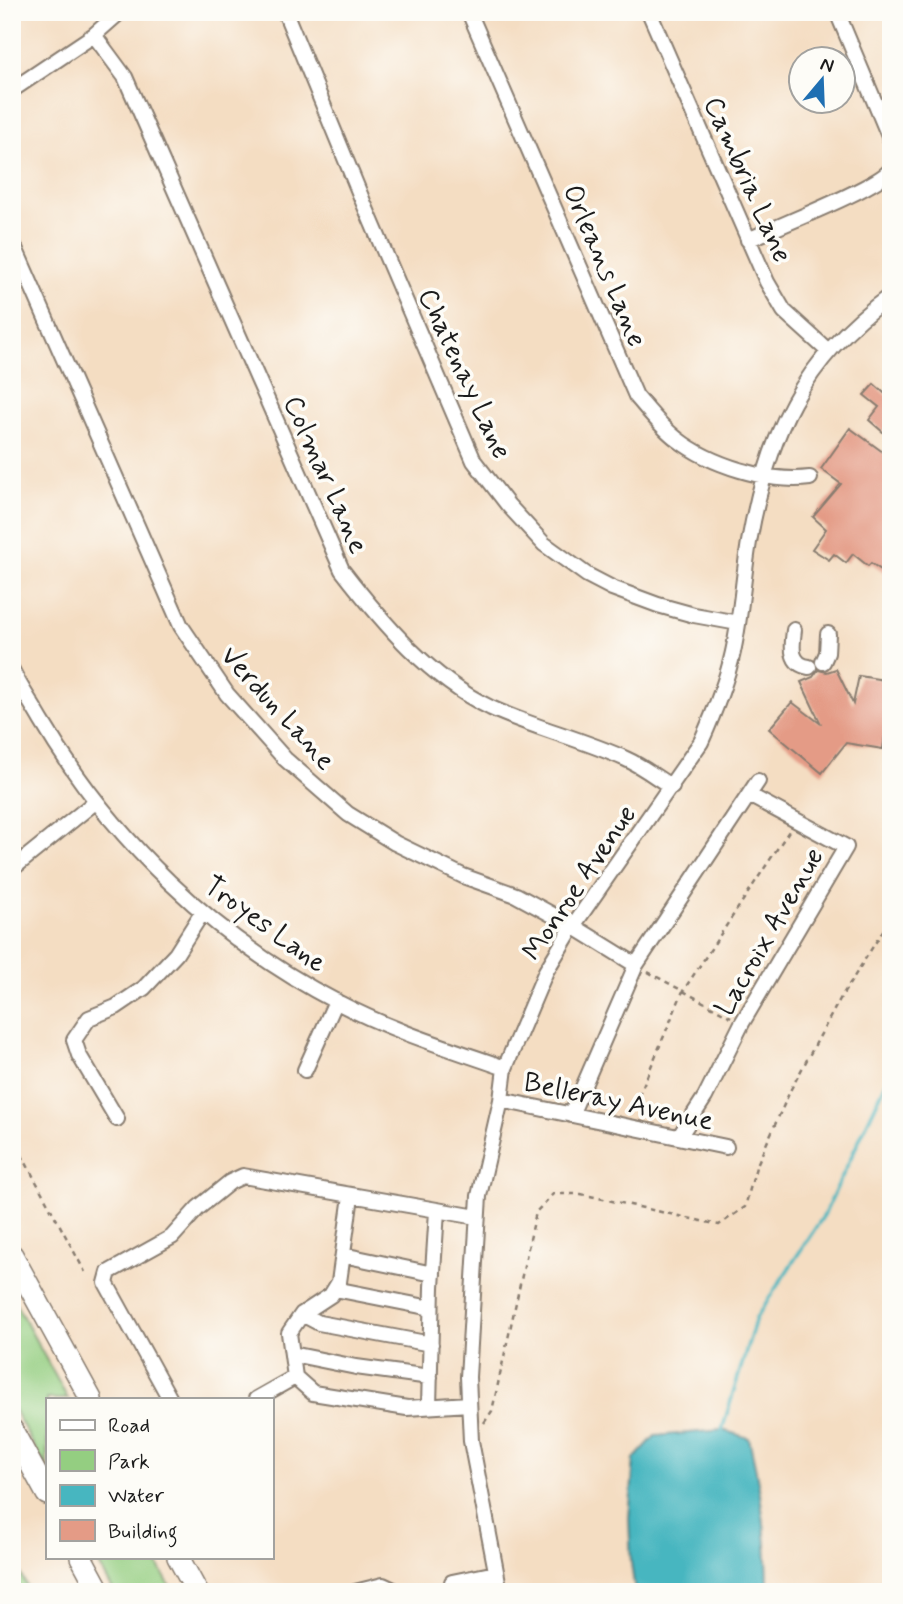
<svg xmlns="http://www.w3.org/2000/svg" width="903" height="1604" viewBox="0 0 903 1604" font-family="Mynerve,sans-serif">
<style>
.green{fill:#94ce81;stroke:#58754e;stroke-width:2}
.water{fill:#47b6c0;stroke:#32696e;stroke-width:2}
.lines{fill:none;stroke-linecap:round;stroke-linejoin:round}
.stream{stroke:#47b6c0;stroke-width:3.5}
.building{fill:#e49b86}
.minor-casing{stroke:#887c6f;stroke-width:18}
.highway-casing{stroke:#887c6f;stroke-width:24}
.path{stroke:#887c6f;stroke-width:2.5;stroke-dasharray:5 5;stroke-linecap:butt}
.minor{stroke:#fff;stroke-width:14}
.highway{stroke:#fff;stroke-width:21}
.labels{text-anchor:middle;stroke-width:7;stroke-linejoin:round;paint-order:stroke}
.street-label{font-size:28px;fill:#1c1c1c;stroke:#fdfcf7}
</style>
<rect width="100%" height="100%" fill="#fdfcf7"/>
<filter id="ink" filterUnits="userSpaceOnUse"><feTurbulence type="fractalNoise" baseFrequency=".0143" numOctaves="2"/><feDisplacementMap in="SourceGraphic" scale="14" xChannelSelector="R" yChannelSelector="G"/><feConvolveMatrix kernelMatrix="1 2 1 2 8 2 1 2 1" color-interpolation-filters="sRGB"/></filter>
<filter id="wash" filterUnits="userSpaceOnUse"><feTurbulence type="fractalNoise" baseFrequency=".00686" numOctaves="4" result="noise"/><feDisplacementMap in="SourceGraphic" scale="28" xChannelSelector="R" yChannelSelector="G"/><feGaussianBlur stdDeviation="1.57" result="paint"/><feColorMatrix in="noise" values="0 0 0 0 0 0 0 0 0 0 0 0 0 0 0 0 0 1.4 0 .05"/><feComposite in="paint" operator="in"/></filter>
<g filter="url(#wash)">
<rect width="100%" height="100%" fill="#f4ddc2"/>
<!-- green -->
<path class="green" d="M12 1297 68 1399H47V1470L12 1406Z
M95 1557H154L173 1592H114Z
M12 1558 30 1592H12Z"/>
<!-- water -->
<path class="water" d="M722 1430 749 1438C761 1489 768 1539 768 1592H635L631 1563 629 1518 634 1459 655 1436Z"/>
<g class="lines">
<!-- stream -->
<path class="stream" d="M722 1430 756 1318 824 1215 891 1072"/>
</g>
<g id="blocks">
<!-- building -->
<path class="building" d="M874 384 891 399V439L869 420 879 407 864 395Z
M850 428 891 458V577L871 563 868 566 853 554 846 563 834 554 829 560 812 549 826 529 813 517 841 484 821 469Z
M836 669 853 704 859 676 891 681V697L883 749 846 743 822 773 769 729 792 702 821 724 801 682 813 677 818 670 827 672Z"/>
</g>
</g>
<g filter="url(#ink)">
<use href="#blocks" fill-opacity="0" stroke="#887c6f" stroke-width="2"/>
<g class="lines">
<defs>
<path id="minor" d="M285 12 364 204 474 461 508 505 544 544 587 575 612 588 658 605 694 615 738 623
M469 12 636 396C649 411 661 427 677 439 710 465 768 483 810 478
M649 12 767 282 784 311 827 350
M837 12 891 141
M94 35 125 77 342 570C383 623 429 678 491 708 535 728 582 739 626 759 642 766 657 778 672 787
M12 90 94 35 120 12
M748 240C773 228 880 187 891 169
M12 241 181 626 227 694 285 759 348 814 395 843 463 876 516 895 573 926 636 965
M794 630C792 646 789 664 809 667
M823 662 827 653 828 634
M12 670C20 687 32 704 41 720 111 839 215 939 337 1002 390 1030 448 1048 505 1068
M12 869 95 802
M305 1070 336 1001
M501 1100 726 1147
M571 1115 636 965 758 781
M117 1119 79 1055 74 1040 89 1018 116 1007 144 988 176 954 202 913
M679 1137 705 1097 742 1023 846 847 749 795
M351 1196 339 1282 331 1295 302 1314 289 1333 295 1377 313 1393 407 1408 469 1404
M343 1255 433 1274
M335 1289 431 1308
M302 1314 319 1323 431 1344
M292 1354 356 1367 430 1377
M170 1399 106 1283 109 1272 172 1237 198 1208 230 1182 243 1176 477 1217
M256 1399 295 1377
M429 1406 432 1287 437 1211
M355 1592 383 1585 398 1592
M454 1592 452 1582 496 1573
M500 1592 471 1441 468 1377 479 1196 501 1100 505 1068 546 971 573 926 701 742C714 713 726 684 733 652 741 616 743 578 749 542 768 435 801 360 891 295"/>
<path id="highway" d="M12 1255 91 1399
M12 1430 47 1494
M81 1557 100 1592
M178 1557 197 1592"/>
</defs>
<!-- minor casing -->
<use href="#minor" class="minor-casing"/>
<!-- highway casing -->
<use href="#highway" class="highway-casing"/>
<!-- path -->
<path class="path" d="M648 972 731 1017
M631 1114 683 991 789 831
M12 1137 85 1272
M891 1303 887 1323 891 1363
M484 1423 492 1411 536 1212 553 1194H581L719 1225 745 1207 756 1167 791 1089 840 999 891 918"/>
<!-- minor -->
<use href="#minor" class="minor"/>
<!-- highway -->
<use href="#highway" class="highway"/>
</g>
</g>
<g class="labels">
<!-- street labels -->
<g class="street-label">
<text transform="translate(749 179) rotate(66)" y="10">Cambria Lane</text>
<text transform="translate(606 265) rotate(67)" y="10">Orleans Lane</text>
<text transform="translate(466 373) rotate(65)" y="10">Chatenay Lane</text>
<text transform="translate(327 474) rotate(66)" y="10">Colmar Lane</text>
<text transform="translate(279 707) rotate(48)" y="10">Verdun Lane</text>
<text transform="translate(578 882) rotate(-56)" y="10">Monroe Avenue</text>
<text transform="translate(266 923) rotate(36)" y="10">Troyes Lane</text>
<text transform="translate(768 931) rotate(-60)" y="10">Lacroix Avenue</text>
<text transform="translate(619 1100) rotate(12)" y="10">Belleray Avenue</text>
</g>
</g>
<!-- margin -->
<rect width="903" height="1604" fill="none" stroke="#fdfcf7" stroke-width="42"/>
<!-- legend -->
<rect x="46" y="1398" width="228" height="161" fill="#fdfcf7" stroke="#a3a29f" stroke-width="2"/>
<rect x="60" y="1420" width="35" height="10" fill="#ffffff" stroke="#a3a29f" stroke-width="2"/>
<text x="108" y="1432" font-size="21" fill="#1c1c1c">Road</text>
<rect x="60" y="1450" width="35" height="21" fill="#94ce81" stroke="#a3a29f" stroke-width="2"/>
<text x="108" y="1468" font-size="21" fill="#1c1c1c">Park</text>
<rect x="60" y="1485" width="35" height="21" fill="#47b6c0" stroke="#a3a29f" stroke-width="2"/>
<text x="108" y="1502" font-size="21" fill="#1c1c1c">Water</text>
<rect x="60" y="1520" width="35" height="21" fill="#e49b86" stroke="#a3a29f" stroke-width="2"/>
<text x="108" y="1538" font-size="21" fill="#1c1c1c">Building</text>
<!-- north arrow -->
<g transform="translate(822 80) rotate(19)"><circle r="33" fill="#fdfcf7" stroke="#a3a29f" stroke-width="2"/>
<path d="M0-5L12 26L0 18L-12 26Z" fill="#1f6fb2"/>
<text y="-10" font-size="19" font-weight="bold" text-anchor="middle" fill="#1c1c1c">N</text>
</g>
</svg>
